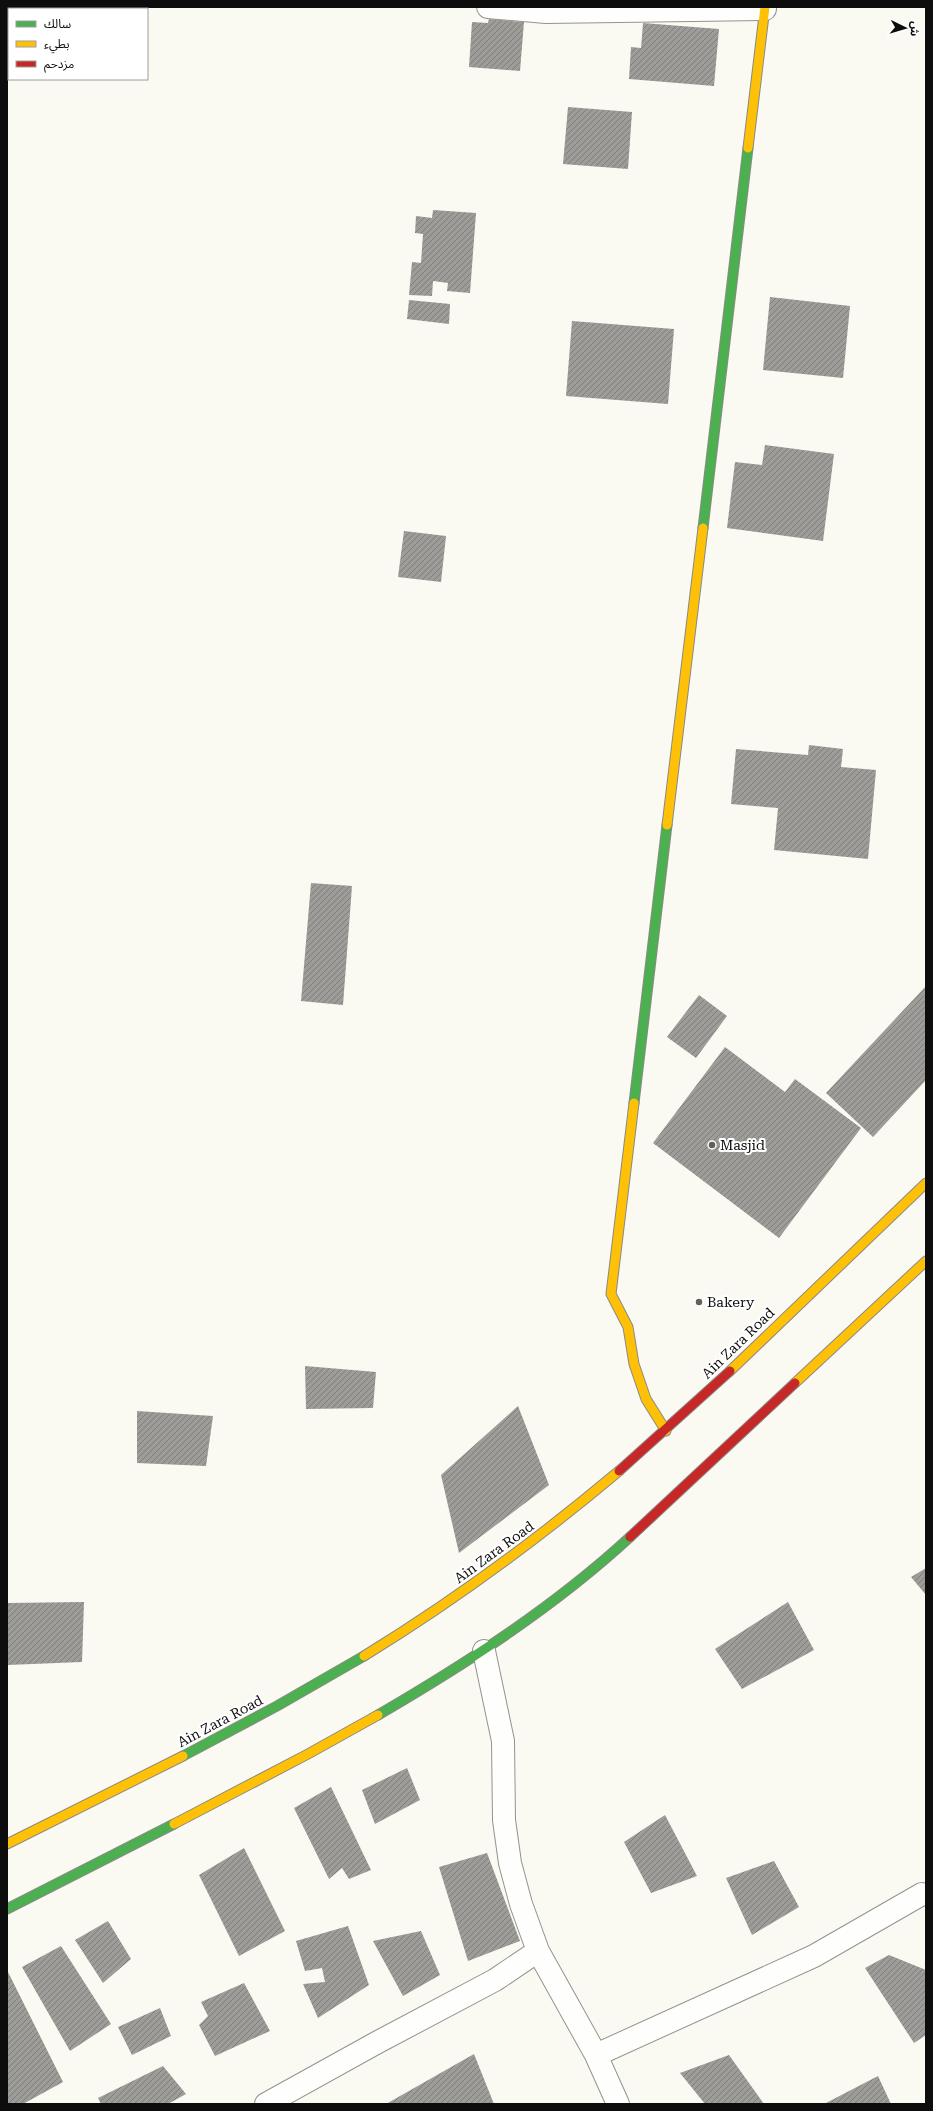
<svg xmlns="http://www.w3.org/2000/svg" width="933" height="2111" viewBox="0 0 933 2111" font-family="'Roboto Serif','Noto Sans Arabic',serif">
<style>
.building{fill:url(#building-hatch)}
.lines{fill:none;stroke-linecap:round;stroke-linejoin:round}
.street-casing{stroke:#949390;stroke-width:24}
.fast-casing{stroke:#8a8a87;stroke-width:11}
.slow-casing{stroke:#8a8a87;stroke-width:11}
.jam-casing{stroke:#8a8a87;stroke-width:11}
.street{stroke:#fefefd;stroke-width:22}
.fast{stroke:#4caf50;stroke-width:9}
.slow{stroke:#ffc107;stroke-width:9}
.jam{stroke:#c62828;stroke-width:9}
.poi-dot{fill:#60605d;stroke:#fff;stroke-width:1.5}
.labels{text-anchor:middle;stroke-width:4;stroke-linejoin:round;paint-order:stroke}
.poi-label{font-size:14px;fill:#0d0d0d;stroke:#fff;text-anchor:start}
.street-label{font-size:14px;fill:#0d0d0d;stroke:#fff}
</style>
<defs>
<pattern id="building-hatch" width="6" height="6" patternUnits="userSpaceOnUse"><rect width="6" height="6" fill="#9e9c98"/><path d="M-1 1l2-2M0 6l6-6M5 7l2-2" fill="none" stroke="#7f7e7a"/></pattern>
</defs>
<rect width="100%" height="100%" fill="#faf9f2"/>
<!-- building -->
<path class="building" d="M489 19 524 22 520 71 469 67 472 22 488 23Z
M643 23 719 29 714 86 629 79 631 47 641 48Z
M568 107 632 112 628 169 563 164Z
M433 210 476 213 470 293 447 291 448 283 433 281 432 296 409 295 412 262 421 263 423 234 415 233 416 216 432 218Z
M770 297 850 306 843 378 763 370Z
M409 300 450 304 449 324 407 319Z
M572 321 674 329 668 404 566 396Z
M765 445 834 454 823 541 727 528 735 462 762 465Z
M404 531 446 536 441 582 398 577Z
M809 745 843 749 841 767 876 770 868 859 774 850 778 808 731 804 736 749 808 755Z
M311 883 352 886 343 1005 301 1001Z
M926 986V1080L873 1137 826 1093Z
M699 995 727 1016 696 1058 667 1037Z
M725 1047 785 1092 795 1079 861 1128 779 1238 653 1143Z
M305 1366 376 1372 373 1408 306 1409Z
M518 1406 549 1485 459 1553 441 1475Z
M137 1411 213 1416 206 1466 137 1463Z
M926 1568V1595L911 1577Z
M84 1602 82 1662 7 1665V1603Z
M788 1602 814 1650 742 1689 715 1649Z
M407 1768 420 1800 375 1824 362 1790Z
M331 1787 371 1870 349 1879 342 1868 329 1879 294 1808Z
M665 1815 697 1876 651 1893 624 1842Z
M244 1848 285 1931 239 1956 199 1875Z
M487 1853 520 1941 468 1961 439 1867Z
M774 1861 799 1907 752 1935 726 1878Z
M108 1921 131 1959 103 1983 75 1940Z
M348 1926 369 1985 318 2018 303 1984 325 1982 322 1968 305 1971 296 1941Z
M421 1931 440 1975 403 1996 373 1941Z
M61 1946 111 2024 70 2051 22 1967Z
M889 1955 926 1970V2035L914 2043 865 1968Z
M8 1972 63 2082 23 2104H7Z
M244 1983 270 2031 215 2056 199 2025 208 2016 201 2002Z
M160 2008 171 2036 132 2055 118 2027Z
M474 2054 494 2104H386Z
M729 2055 764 2104H705L680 2073Z
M163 2066 186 2094 168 2104H101L98 2098Z
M878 2076 891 2104H824Z"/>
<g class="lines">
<defs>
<path id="street" d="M488 7 546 12 765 9
M484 1651 503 1741 504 1820 510 1863 521 1904 538 1951 596 2055 618 2104
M596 2055 814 1956 922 1894
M266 2104 378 2042 495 1980 538 1951"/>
<path id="fast" d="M703 528 748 148
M634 1103 667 825
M378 1715C467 1663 554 1607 630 1537
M183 1756 277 1706 364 1656
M7 1909 174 1824"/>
<path id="slow" d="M748 148 765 7
M667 825 703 528
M634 1103 611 1294 628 1327 634 1364 646 1399 666 1431
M730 1371 926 1183
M795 1383 926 1261
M364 1656C454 1601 538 1539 619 1471
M174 1824 308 1754 378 1715
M7 1844 183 1756"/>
<path id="jam" d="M619 1471 730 1371
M630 1537 795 1383"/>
</defs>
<!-- street casing -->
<use href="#street" class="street-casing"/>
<!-- fast casing -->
<use href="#fast" class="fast-casing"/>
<!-- slow casing -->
<use href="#slow" class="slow-casing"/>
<!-- jam casing -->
<use href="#jam" class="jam-casing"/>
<!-- street -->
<use href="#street" class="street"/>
<!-- fast -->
<use href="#fast" class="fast"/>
<!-- slow -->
<use href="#slow" class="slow"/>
<!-- jam -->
<use href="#jam" class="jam"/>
</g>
<!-- markers -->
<g class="poi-dot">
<circle cx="712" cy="1145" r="4"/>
<circle cx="699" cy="1302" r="4"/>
</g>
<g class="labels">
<!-- poi labels -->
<g class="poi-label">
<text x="720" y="1150">Masjid</text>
<text x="707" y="1307">Bakery</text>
</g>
<!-- street labels -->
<g class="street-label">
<text transform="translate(738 1343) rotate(-44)" y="5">Ain Zara Road</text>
<text transform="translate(494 1552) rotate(-36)" y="5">Ain Zara Road</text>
<text transform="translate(220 1721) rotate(-28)" y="5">Ain Zara Road</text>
</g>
</g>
<!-- border -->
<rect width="933" height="2111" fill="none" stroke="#0d0d0d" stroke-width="16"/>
<!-- legend -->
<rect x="8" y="8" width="140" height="72" fill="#ffffff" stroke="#9e9e9e"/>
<rect x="16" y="21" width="20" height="6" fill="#4caf50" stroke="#9e9e9e"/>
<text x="44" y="28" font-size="12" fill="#0d0d0d">سالك</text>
<rect x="16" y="41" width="20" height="6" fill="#ffc107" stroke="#9e9e9e"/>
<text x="44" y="48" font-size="12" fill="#0d0d0d">بطيء</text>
<rect x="16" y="61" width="20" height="6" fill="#c62828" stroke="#9e9e9e"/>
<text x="44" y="68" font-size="12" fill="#0d0d0d">مزدحم</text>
<!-- north arrow -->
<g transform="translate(905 28) rotate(95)" stroke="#ffffff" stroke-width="3" paint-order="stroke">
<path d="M0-3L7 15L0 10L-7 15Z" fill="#0d0d0d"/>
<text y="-6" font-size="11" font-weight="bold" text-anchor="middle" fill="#0d0d0d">ش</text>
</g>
</svg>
